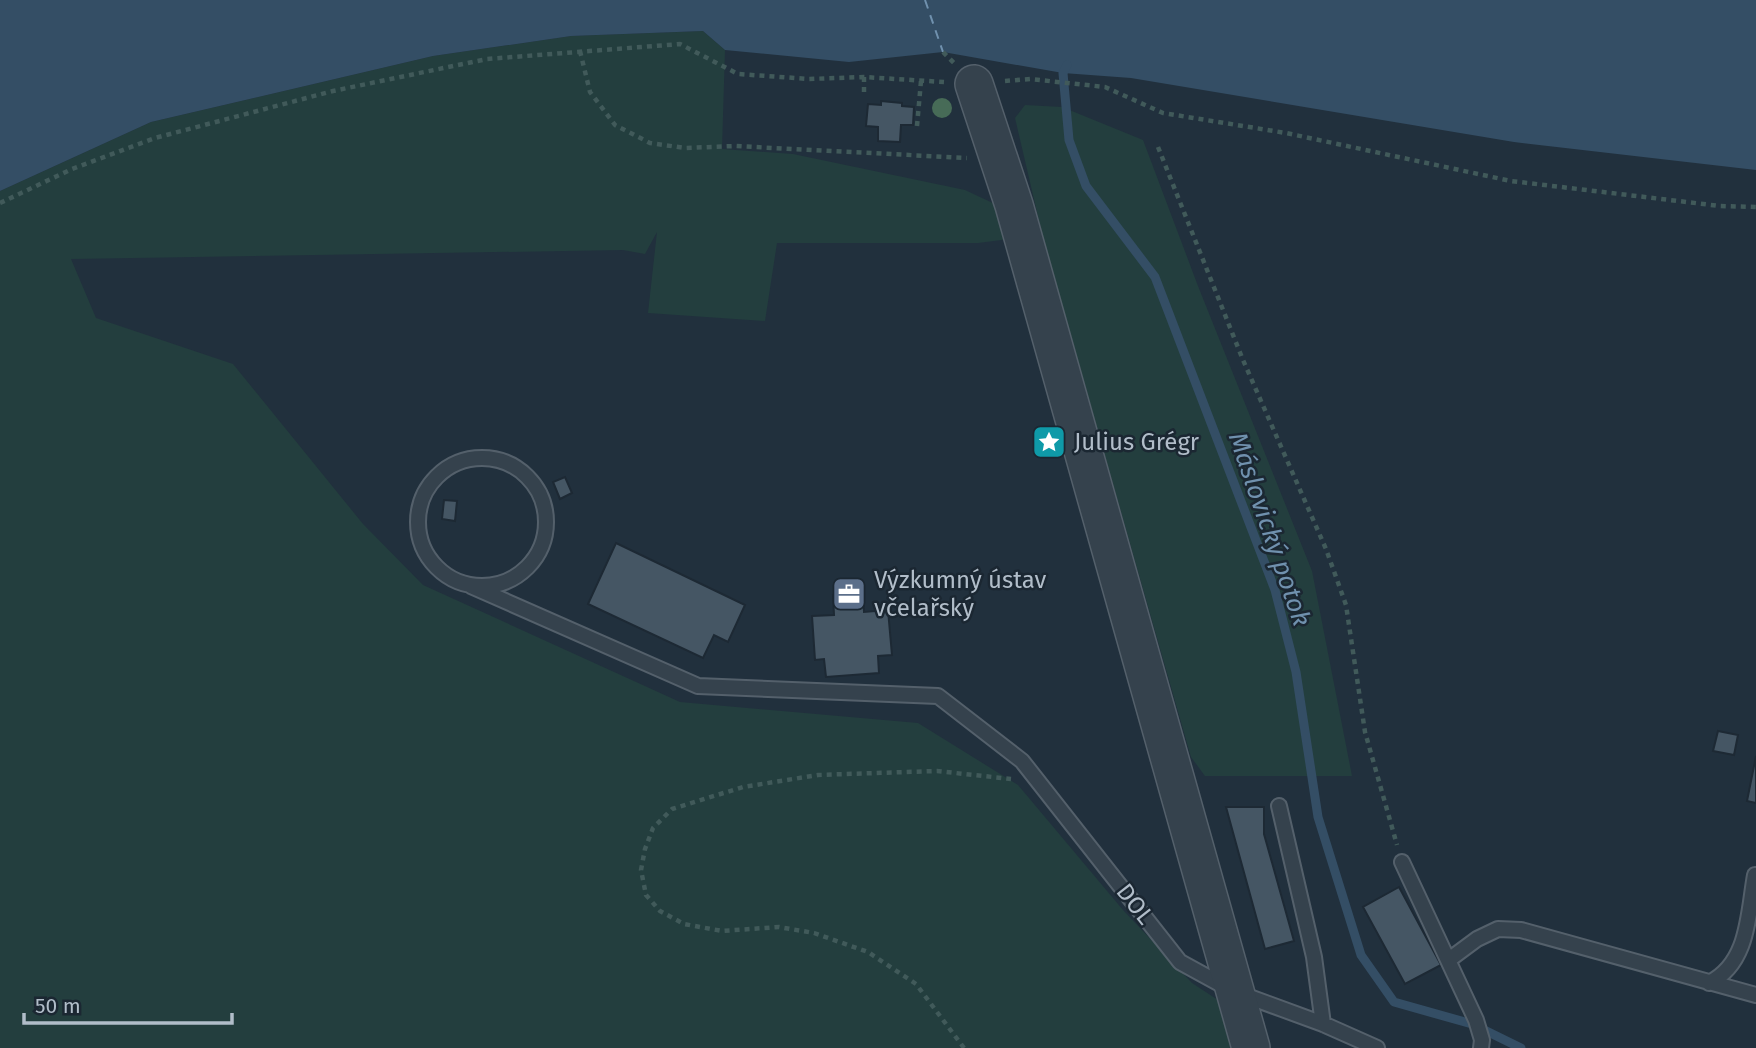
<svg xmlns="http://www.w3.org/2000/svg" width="1756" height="1048" viewBox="0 0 1756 1048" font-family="'Fira Sans',sans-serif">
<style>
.green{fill:#233e3e}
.water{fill:#344e65}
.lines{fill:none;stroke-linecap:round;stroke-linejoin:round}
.stream{stroke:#344e65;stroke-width:9}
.ferry{stroke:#7091ae;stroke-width:2;stroke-dasharray:9 7;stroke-linecap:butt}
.building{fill:#455664;stroke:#1d2934;stroke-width:2}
.service-casing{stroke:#54606b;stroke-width:18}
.tertiary-casing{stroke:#54606b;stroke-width:40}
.path{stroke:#415a5a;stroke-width:4.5;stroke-dasharray:5 5;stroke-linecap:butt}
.service{stroke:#35424d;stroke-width:14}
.tertiary{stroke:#35424d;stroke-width:37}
.tree{fill:#476b57}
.labels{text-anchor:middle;stroke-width:5;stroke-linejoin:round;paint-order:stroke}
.poi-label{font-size:24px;fill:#b1bdc9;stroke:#1b2732;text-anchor:start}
.street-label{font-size:24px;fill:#b1bdc9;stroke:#1b2732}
.water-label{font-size:26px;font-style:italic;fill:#7091ae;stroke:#1b2732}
</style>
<rect width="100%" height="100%" fill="#21303d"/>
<!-- green -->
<path class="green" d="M703 31 725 50 722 149 793 154 965 190 997 205 1009 239 978 243H777L765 321 648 313 657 232 645 254 623 250 71 259 96 318 233 364 363 524 423 585 680 702 918 723 1018 785 1123 910 1192 983 1221 1002 1234 1048H0V191L151 122 433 56 571 36Z
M1025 105 1062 107 1143 140 1198 286 1312 571 1352 776H1205L1191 757 1044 242 1015 118Z"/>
<!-- water -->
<path class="water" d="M0 0H1756V170L1514 142 1131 78 1063 73 943 52 849 62 725 50 703 31 571 36 433 56 151 122 0 191Z"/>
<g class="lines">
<!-- stream -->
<path class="stream" d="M1067 65 1063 73 1069 140 1086 186 1155 277 1275 590 1296 672 1318 817 1361 955 1394 1002 1472 1024 1521 1048"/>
<!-- ferry -->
<path class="ferry" d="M925 0 943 52"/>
</g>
<!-- building -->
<path class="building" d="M881 101 902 103V106L914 107 913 125H901L900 142 878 141V127L866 126 868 104 881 105Z
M565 477 572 493 560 499 553 482Z
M444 500 457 501 455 521 442 519Z
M616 543 745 605 728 642 714 635 703 658 588 604Z
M863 592 864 612 888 610 892 655 878 656 879 673 826 677 824 659 815 660 812 616 834 615 833 595Z
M1718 731 1738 735 1734 755 1713 751Z
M1756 756V803L1747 801Z
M1226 807H1264V834L1294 941 1265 949Z
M1399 887 1441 965 1405 984 1363 907Z"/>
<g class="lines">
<defs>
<path id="service" d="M418 522a64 64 0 1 1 128 0a64 64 0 1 1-128 0Z
M471 586 698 686 938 696 1022 761 1180 962 1233 991 1323 1024 1377 1048
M1279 806 1314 957 1323 1024
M1402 862 1476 1020 1482 1040 1481 1048
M1450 959 1477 939 1498 929 1521 930 1756 995
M1709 983C1749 963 1748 914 1755 875"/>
<path id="tertiary" d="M974 84 1014 205 1251 1048"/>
</defs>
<!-- service casing -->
<use href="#service" class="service-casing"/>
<!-- tertiary casing -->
<use href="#tertiary" class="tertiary-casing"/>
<!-- path -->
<path class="path" d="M580 51 590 92 615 125 650 143 685 148 735 146 967 158
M943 52 954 63
M864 77V92
M1005 81 1030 79 1105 87 1163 113 1286 133 1511 181 1720 206 1756 207
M917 126 921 81
M1158 147 1243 360 1326 549 1346 605 1365 732 1397 845
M0 203 72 169 155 138 333 91 487 59 680 44 738 74 809 79 864 77 944 82
M964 1048 916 984 868 952 814 933 779 927 722 931 684 924 660 911 646 895 641 870 645 849 653 828 672 809 743 787 818 775 937 771 1011 779"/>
<!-- service -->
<use href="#service" class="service"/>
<!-- tertiary -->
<use href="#tertiary" class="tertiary"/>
</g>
<!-- trees -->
<circle class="tree" cx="942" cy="108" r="10"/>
<!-- icons -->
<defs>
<symbol id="sight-square" viewBox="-11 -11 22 22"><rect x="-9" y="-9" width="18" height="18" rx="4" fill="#0f9aa8" stroke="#1b2732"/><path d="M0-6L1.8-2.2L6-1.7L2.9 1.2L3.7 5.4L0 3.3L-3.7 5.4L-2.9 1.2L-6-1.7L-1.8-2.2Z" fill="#fff"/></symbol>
<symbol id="office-square" viewBox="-11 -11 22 22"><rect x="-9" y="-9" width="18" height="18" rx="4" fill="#5c6f8a" stroke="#1b2732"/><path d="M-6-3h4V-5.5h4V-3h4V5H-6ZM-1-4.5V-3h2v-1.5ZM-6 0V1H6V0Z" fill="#fff"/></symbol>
</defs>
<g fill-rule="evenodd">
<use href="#sight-square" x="1030" y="423" width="38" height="38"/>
<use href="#office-square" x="830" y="575" width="38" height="38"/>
</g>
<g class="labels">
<!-- poi labels -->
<g class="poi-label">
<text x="1074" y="450">Julius Grégr</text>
<text x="874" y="588">Výzkumný ústav<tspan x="874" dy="28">včelařský</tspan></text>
</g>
<!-- street labels -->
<g class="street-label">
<text transform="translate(1135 904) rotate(52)" y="8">DOL</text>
</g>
<!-- water labels -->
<g class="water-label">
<text transform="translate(1270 529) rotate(71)" y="9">Máslovický potok</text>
</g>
</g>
<!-- scale -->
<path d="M24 1013v10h208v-10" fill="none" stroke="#b1bdc9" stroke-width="3.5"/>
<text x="35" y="1013" font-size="21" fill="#b1bdc9" stroke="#1b2732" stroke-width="5" paint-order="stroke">50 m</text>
</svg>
